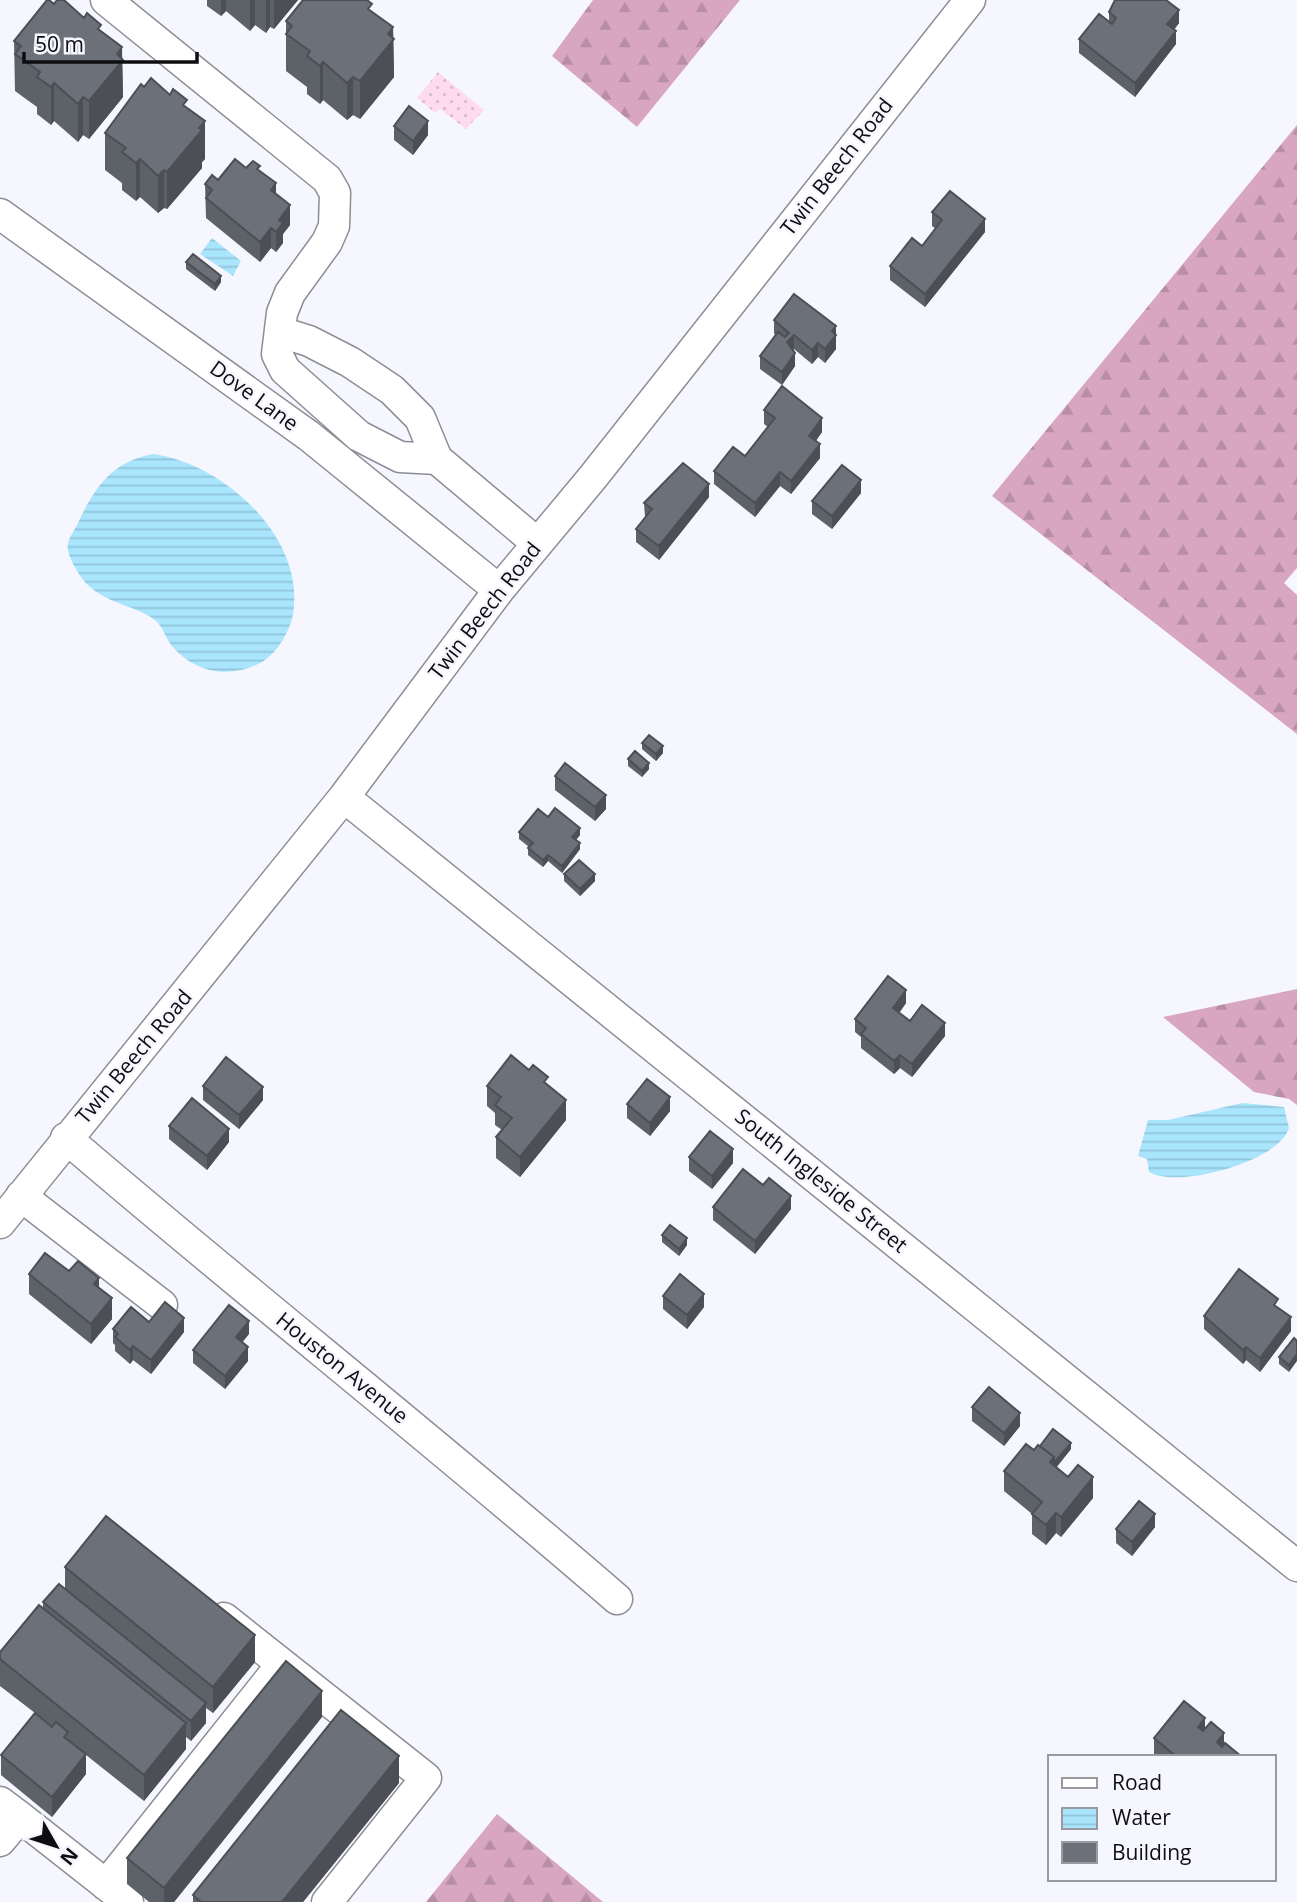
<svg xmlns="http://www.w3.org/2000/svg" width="1297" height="1902" viewBox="0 0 1297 1902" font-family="'Open Sans',sans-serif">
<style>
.forest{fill:url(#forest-firs)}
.park{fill:url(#park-dots)}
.water{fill:url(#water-rules)}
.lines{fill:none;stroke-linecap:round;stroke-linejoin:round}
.minor-casing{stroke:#8d8d96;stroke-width:33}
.minor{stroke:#fff;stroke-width:30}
.wall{fill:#5d6168}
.shaded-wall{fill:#4c4f55}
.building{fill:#6c7179;stroke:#4c4f55;stroke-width:2}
.labels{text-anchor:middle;stroke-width:5;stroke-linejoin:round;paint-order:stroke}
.street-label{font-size:21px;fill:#0e0e11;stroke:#f6f7fe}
</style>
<defs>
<pattern id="forest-firs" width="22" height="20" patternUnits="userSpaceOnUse" patternTransform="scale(1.75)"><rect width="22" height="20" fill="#d8a6c1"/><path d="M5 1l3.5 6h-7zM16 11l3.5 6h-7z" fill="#b88ea5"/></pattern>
<pattern id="park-dots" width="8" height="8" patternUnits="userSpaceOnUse" patternTransform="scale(1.75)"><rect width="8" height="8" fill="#fedbee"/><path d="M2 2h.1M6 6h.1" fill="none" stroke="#d8bbcb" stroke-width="1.8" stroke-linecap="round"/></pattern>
<pattern id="water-rules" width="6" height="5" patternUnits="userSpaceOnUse" patternTransform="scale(1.75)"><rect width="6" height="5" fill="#a9e5fd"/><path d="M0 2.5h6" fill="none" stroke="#90c3d8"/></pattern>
</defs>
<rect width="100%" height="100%" fill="#f6f7fe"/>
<!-- forest -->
<path class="forest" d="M593 0H740L637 127 552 56Z
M1297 125V568L1284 583 1297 595V734L992 496Z
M1297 989V1105L1289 1099 1254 1092 1163 1017Z
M497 1814 603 1902H426Z"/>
<!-- park -->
<path class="park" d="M438 72 484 110 466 129 440 109 435 113 417 98Z"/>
<!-- water -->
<path class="water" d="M212 238 241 261 233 276 200 254Z
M154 454C224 464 306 538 293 614 290 631 278 652 262 662 232 679 195 674 172 646 165 637 164 628 155 620 137 606 108 604 89 586 81 579 70 561 68 550 66 541 73 533 77 525 94 489 111 461 154 454Z
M1242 1103 1284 1107 1289 1128C1279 1162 1177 1189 1149 1172L1147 1159 1138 1156 1148 1120H1168Z"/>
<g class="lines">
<defs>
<path id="minor" d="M106 0 327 179 335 193 334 226 327 242 290 293 282 313 277 354 285 370 359 436 400 457 437 459
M0 214 309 436 499 590
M279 340 293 336 309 341 350 362 392 390 420 418 437 459 537 543
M344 797 1297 1566
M66 1138C248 1294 436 1442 617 1599
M21 1196 162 1305
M0 1223 344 797 499 590 593 477 970 0
M224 1618 426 1778 327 1902
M0 1802 20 1817
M0 1841 20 1817 128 1902
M106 1885 282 1664"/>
</defs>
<!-- minor casing -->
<use href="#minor" class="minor-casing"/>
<!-- minor -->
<use href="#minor" class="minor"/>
</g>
<!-- wall -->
<path class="wall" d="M207 0H298L274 29 270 27 266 33 255 25 250 31 226 11 221 16 207 6Z
M54 4 84 18 101 31 122 59 123 97 89 139 83 135 78 142 54 121 51 125 37 114V107L15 91 14 41Z
M372 12 393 27 394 77 360 119 353 115 347 120 323 100 320 104 307 94V87L286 71V21Z
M1109 12 1179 23 1174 30 1176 44 1135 97 1079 53V39L1109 22Z
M144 87 187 108 205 159 202 162V168L167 209 164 208 158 213 140 197 136 201 122 190V183L105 170V133Z
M394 126 428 135 413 155 394 140Z
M246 168 260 171 276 194 290 225 283 234V243L276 252 271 248 260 262 206 218 205 184Z
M932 212 985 232 925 307 890 280V266L922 246 936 229 932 226Z
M186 262 221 282 215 291 186 269Z
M774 320 836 326V349L825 363 818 357 812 364 794 349 793 350 795 366 782 385 760 369V356L775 335 774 333Z
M764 410 822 432 816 441 820 458 791 494 780 486 755 517 714 484V471L745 456 768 427 764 424Z
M861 493 832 529 812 514V501Z
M709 497 659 560 636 542V529L645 517 644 503Z
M642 743 663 753 656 761 642 749Z
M628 759 649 769 642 777 628 766Z
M555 776 606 809 595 821 555 790Z
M548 817 580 835 576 840 580 849 562 873 548 861 543 867 528 855V848L529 847 519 839V832Z
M564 874 595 881 580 896 564 881Z
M906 1003 899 1013 910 1021 945 1036 912 1077 900 1068 894 1074 861 1048V1037L855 1032V1019Z
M548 1085 566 1120 520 1177 496 1158V1137L502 1130 495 1125V1113L487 1106V1086Z
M203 1086 263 1100 239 1129 203 1100Z
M627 1104 670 1111 650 1136 627 1118Z
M169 1126 229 1142 207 1170 169 1139Z
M689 1157 733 1163 712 1189 689 1171Z
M713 1207 791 1209 755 1254 713 1220Z
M662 1235 687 1245 679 1256 662 1242Z
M69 1271 99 1288 112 1319 91 1344 29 1294V1274Z
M663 1296 704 1307 687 1329 663 1309Z
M1278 1308 1291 1331 1260 1372 1246 1360 1243 1364 1204 1329V1316Z
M149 1322 184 1332 151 1374 133 1360 130 1364 115 1351V1345L113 1343V1329Z
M249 1334 242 1342 248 1361 225 1389 193 1363V1350Z
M1294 1338 1289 1372 1279 1364V1357Z
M972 1407 1020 1426 1004 1446 972 1421Z
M1040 1446 1071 1449 1056 1468 1093 1498 1061 1537 1056 1533 1046 1545 1032 1534V1514L1004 1491V1471Z
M1155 1527 1132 1556 1116 1543V1529Z
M65 1567 255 1662 213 1713 206 1708V1723L191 1741 186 1737V1749L144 1801 86 1755V1774L52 1817 1 1775V1755L35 1713 0 1686V1652L43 1608V1602L65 1589Z
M322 1717 174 1902H149L127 1884V1858Z
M1205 1730 1242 1757H1154V1738Z
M399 1783 303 1902H193V1895Z"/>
<!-- shaded-wall -->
<path class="shaded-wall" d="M221 0H226V11L221 16Z
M250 0H255V25L250 31Z
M266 0H270V27L266 33Z
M274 0H298L274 29Z
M1179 10V23L1167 38V24Z
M393 27 394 77 360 119V81L388 34Z
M1176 31V44L1135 97V83Z
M122 47 123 97 89 139V101Z
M323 62V100L320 104V66Z
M353 77V115L347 120V83Z
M54 83V121L51 125V87Z
M83 97V135L78 142V104Z
M205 121V159L202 162V168L167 209V172Z
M428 121V135L413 155V141Z
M140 159V197L136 201V163Z
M164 170V208L158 213V176Z
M276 183V203L271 190Z
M290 205V225L283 234V243L276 252V232L279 220Z
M985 219V232L925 307V294Z
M271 228V248L260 262V242Z
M221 276V282L215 291V284Z
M836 326V349L825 363V349L832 331Z
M794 335V349L787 356V342Z
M818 343V357L812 364V350Z
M795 353V366L782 385V372Z
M822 418V432L809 449V436Z
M820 444V458L791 494V481Z
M780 472V486L755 517V503Z
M861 480V493L832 529V516Z
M709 484V497L659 560V546Z
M663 746V753L656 761V754Z
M649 763V769L642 777V771Z
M606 795V809L595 821V807Z
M580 828V835L572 844V837Z
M580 843V849L562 873V866Z
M548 855V861L543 867V860Z
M595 874V881L580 896V889Z
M906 990V1003L893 1022V1008Z
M945 1023V1036L912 1077V1064Z
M900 1055V1068L894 1074V1061Z
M263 1087V1100L239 1129V1115Z
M670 1097V1111L650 1136V1123Z
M566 1100V1120L520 1177V1157Z
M229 1129V1142L207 1170V1156Z
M733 1149V1163L712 1189V1176Z
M791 1196V1209L755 1254V1241Z
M687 1238V1245L679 1256V1249Z
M99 1278V1298L94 1284Z
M704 1294V1307L687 1329V1315Z
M112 1298V1319L91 1344V1324Z
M1291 1317V1331L1260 1372V1358Z
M184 1318V1332L151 1374V1360Z
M249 1321V1334L236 1350V1337Z
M133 1346V1360L130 1364V1350Z
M248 1347V1361L225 1389V1376Z
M1246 1347V1360L1243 1364V1350Z
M1297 1354V1361L1289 1372V1365Z
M1020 1413V1426L1004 1446V1433Z
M1071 1443V1449L1054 1470 1050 1462Z
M1093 1477V1498L1061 1537V1517Z
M1056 1513V1533L1046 1545V1525Z
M1155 1514V1527L1132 1556V1542Z
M255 1635V1662L213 1713V1687Z
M322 1691V1717L174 1902H164V1888Z
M206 1703V1723L191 1741V1721Z
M1205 1718V1738L1198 1727Z
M186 1723V1749L144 1801V1775Z
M1224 1733V1753L1217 1742Z
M86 1754V1774L52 1817V1797Z
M399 1756V1783L303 1902H282Z"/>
<!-- building -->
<path class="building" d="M47 0H49L54 4 57 0H64L84 18 87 13 101 25 98 29 122 47 117 54 123 60 89 101 83 97 78 104 54 83 51 87 37 77 40 72 15 54 21 46 14 41Z
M303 0H367L372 4 368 9 393 27 388 34 394 39 360 81 353 77 347 83 323 62 320 66 307 56 310 51 286 34 292 26 286 21Z
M1115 0H1166L1179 10 1167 24 1176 31 1135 83 1079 39 1099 14 1112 24 1116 18 1109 12Z
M151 78 170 95 173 89 187 100 183 105 205 121 199 128 202 130 167 172 164 170 158 176 140 159 136 163 122 152 126 148 105 133 141 84 144 87Z
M409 106 428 121 413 141 394 126Z
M235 159 246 168 253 161 260 166 257 169 276 183 271 190 290 205 279 220 283 223 276 232 271 228 260 242 206 198 212 190 205 184 212 175 218 180Z
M950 191 985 219 925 294 890 266 912 238 922 246 942 220 932 212Z
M193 254 221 276 215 284 186 262Z
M794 294 836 326 832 331 836 335 825 349 818 343 812 350 794 335 787 342 795 353 782 372 760 356 778 332 785 337 789 333 774 320Z
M782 386 822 418 809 436 820 444 791 481 780 472 755 503 714 471 733 447 745 456 775 418 764 410Z
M683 463 709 484 659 546 636 529 652 509 644 503Z
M842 465 861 480 832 516 812 501Z
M649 735 663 746 656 754 642 743Z
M635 751 649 763 642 771 628 759Z
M565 763 606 795 595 807 555 776Z
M555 808 580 828 572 837 580 843 562 866 548 855 543 860 528 848 533 843 519 832 538 809 548 817Z
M579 860 595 874 580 889 564 874Z
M888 976 906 990 893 1008 910 1021 922 1005 945 1023 912 1064 900 1055 894 1061 861 1034 866 1028 855 1019Z
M511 1055 529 1070 533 1065 548 1077 544 1082 566 1100 520 1157 496 1137 512 1118 495 1105 501 1097 487 1086Z
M226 1057 263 1087 239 1115 203 1086Z
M647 1079 670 1097 650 1123 627 1104Z
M192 1098 229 1129 207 1156 169 1126Z
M710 1131 733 1149 712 1176 689 1157Z
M743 1169 763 1185 769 1178 791 1196 755 1241 713 1207Z
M670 1225 687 1238 679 1249 662 1235Z
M45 1253 69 1271 78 1261 99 1278 94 1284 112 1298 91 1324 29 1274Z
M1239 1269 1278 1299 1274 1305 1291 1317 1260 1358 1246 1347 1243 1350 1204 1316Z
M680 1274 704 1294 687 1315 663 1296Z
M165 1302 184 1318 151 1360 133 1346 130 1350 115 1337 118 1334 113 1329 131 1307 149 1322Z
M229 1305 249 1321 236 1337 248 1347 225 1376 193 1350Z
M1294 1338 1297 1341V1354L1289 1365 1279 1357Z
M989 1387 1020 1413 1004 1433 972 1407Z
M1053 1429 1071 1443 1054 1463V1457L1040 1446Z
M1026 1444 1034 1450 1038 1445 1054 1457 1050 1462 1068 1477 1078 1465 1093 1477 1061 1517 1056 1513 1046 1525 1032 1514 1042 1502 1004 1471Z
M1139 1501 1155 1514 1132 1542 1116 1529Z
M106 1516 255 1635 213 1687 65 1567Z
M59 1584 206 1703 191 1721 43 1602Z
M39 1605 186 1723 144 1775 0 1659V1652Z
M286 1661 322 1691 164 1888 127 1858Z
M1184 1701 1205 1718 1198 1727 1203 1731 1211 1722 1224 1733 1217 1742 1222 1747 1225 1743 1242 1757H1177L1154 1738Z
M341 1710 399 1756 282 1902H201L193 1895Z
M35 1713 52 1727 56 1722 68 1732 64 1737 86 1754 52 1797 1 1755Z"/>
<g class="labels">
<!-- street labels -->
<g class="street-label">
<text transform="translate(837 167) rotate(-52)" y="7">Twin Beech Road</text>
<text transform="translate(254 396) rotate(36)" y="7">Dove Lane</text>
<text transform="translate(485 611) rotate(-52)" y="7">Twin Beech Road</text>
<text transform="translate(134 1057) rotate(-50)" y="7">Twin Beech Road</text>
<text transform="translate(821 1181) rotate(39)" y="7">South Ingleside Street</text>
<text transform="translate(342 1368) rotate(39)" y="7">Houston Avenue</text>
</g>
</g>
<!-- legend -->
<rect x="1048" y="1755" width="228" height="126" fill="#f6f7fe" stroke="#999a9f" stroke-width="2"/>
<rect x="1062" y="1778" width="35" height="10" fill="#ffffff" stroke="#999a9f" stroke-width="2"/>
<text x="1112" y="1790" font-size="21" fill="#0e0e11">Road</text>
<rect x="1062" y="1808" width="35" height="21" fill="url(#water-rules)" stroke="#999a9f" stroke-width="2"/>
<text x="1112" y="1825" font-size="21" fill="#0e0e11">Water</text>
<rect x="1062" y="1842" width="35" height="21" fill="#6c7179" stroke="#999a9f" stroke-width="2"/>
<text x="1112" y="1860" font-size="21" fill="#0e0e11">Building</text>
<!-- north arrow -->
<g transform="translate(56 1846) rotate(129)" stroke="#f6f7fe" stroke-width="5" paint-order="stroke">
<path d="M0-5L12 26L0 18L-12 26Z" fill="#0e0e11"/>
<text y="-10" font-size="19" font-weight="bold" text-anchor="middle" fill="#0e0e11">N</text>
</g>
<!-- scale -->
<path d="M24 52v10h173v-10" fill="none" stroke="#0e0e11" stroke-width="3.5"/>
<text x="35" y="52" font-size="21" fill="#0e0e11" stroke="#f6f7fe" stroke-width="5" paint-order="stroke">50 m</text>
</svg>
